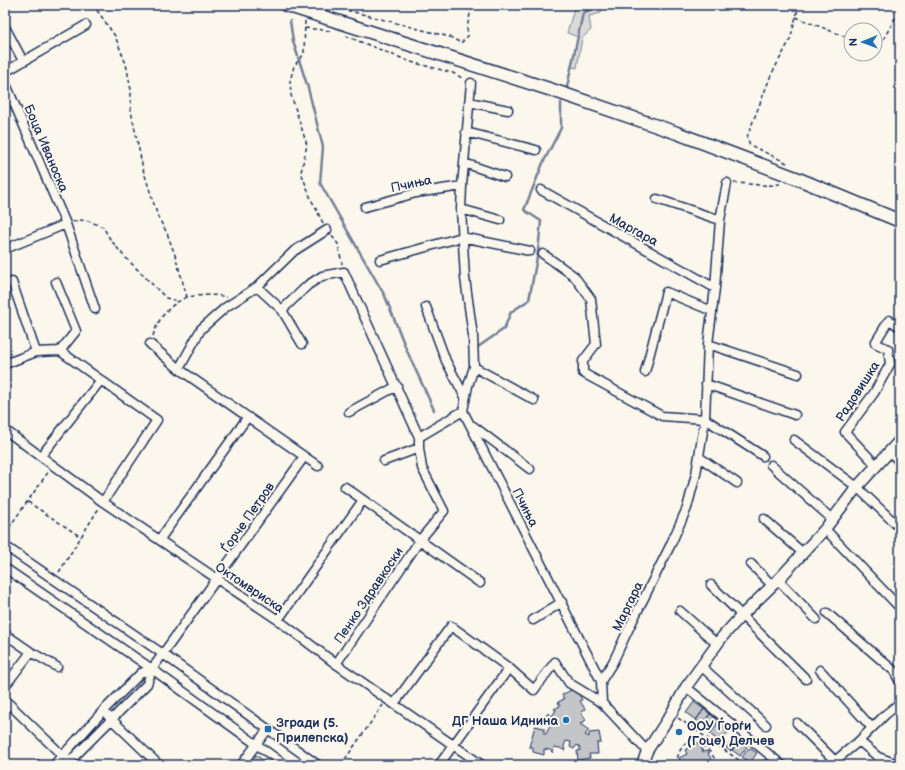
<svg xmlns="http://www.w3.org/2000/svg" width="905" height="770" viewBox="0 0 905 770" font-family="'Balsamiq Sans',sans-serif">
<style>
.green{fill:#dadad7;stroke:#7a849a}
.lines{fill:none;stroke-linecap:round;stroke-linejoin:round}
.stream{stroke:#747e96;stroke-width:2.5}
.building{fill:#c3c5c9;stroke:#1b2f5e}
.minor-casing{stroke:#1b2f5e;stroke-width:11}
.tertiary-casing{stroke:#1b2f5e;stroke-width:13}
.primary-casing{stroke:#1b2f5e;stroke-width:15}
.path{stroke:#1b2f5e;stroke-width:1.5;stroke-dasharray:4 3;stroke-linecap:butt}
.minor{stroke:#fbf7ec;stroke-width:8}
.tertiary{stroke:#fbf7ec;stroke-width:10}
.primary{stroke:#fbf7ec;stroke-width:12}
.poi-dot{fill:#1f6fb2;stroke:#fbf7ec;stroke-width:1.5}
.labels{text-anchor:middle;stroke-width:4;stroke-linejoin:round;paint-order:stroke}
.street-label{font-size:13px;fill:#1b2f5e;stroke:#fbf7ec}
.poi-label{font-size:13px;font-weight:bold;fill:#1b2f5e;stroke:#fbf7ec;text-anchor:start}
</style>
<rect width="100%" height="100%" fill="#fbf7ec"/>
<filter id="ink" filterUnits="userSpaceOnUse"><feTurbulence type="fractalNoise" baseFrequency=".025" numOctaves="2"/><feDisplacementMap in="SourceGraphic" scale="8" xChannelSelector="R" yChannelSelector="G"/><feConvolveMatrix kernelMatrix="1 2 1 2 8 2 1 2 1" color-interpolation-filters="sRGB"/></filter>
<g filter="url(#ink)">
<!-- green -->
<path class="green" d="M575 5H603L601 13 589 16 591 30 582 38 577 68 572 67 578 37 567 33Z"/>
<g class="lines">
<!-- stream -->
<path class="stream" d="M290 21 293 41 308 88 323 147 320 183 385 296 407 351 434 410
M567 87 583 13 594 8V5
M475 349 504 329 511 312 529 300 538 252 541 221 524 210 543 163 561 128V103"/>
</g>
<!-- building -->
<path class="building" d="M573 689 575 692 577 691 582 700 580 701 585 709 581 712 586 720 580 724 589 730 585 735 589 737V733L599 732 601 743H597L598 754H589L590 758 578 760 577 751H580V747L577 745 574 749 570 747 571 742 566 741 564 746 565 751 560 748 554 747 553 753 550 750 544 749V755L533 752V747H529L535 726 544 728V734H546L550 726 546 722 549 718 546 716 548 713 552 716 556 710 554 709 560 706 558 702 564 699 562 695Z
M694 702 704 709 696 720 686 713Z
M704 709 710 714 702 724 696 720Z
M710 714 719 721 710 731 702 724Z
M719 723 729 731 720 742 710 734Z
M734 737 739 741 731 751 726 748Z
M739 741 747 747 740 756 732 750Z
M699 743 703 752 707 751 714 765H682L679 758 687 754 685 750Z
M749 748 757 753 750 763 742 757Z
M256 755 264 761 262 765H249Z
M767 757 772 761 770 763 773 765H761Z
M38 759 44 765H31Z"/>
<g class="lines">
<defs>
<path id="minor" d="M5 27 23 61
M5 72 86 25
M5 82 66 224 95 309
M471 83 462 186 461 209 465 278 473 336 474 367 468 386 463 411 601 681
M469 102 508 110
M466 132 536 150
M464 163 505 177
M541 190 715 288
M657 199 720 220
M365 207 416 193 462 186
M461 209 500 220
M5 249 66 224
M543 254 574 276 591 299 596 344 583 361V373L662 416 705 419 763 456
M380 260 462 237 530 251
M12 282 36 352
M56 282 76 331 60 351
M257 287 282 310 302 344
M426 307 446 361 465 397
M282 310 308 285 322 276 344 272 419 437
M150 344 179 369 318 466
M708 344 798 374
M5 364 36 352 60 351 157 420 103 502
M474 367 534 400
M179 369 201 329 226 307 257 287 294 251 327 230
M645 372 666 292 712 311
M706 384 795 415
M349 412 397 386
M473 426 530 469
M5 430 103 502 278 620 336 664 482 765
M794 440 857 487 900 528
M890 452 900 462
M41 456 101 380
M699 457 737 483
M384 461 419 448
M771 465 832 519
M877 466 845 432 874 393 890 364 888 349 875 343 889 320 900 327
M345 487 480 583
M764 519 803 553
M825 529 900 608
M160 539 247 418
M5 546 163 654 318 765
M751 564 772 585
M5 568 152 669 285 765
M778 580 816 619
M711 585 806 679
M680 611 717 644
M827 613 894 671 900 682
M278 620 363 500
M533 620 562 602
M5 634 31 652 57 667
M336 664 420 540 444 511 422 468 419 448V437L463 411
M701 666 766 725
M820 670 872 728
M5 686 31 652
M686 687 782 765
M5 700 65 758
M602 703 601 681 613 662 630 626 670 546 687 508 696 474 705 419 708 344 715 288 720 220 727 183
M394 704 451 626 509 668 534 690 555 662 569 683 602 703 647 751
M108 716 159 765
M797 723 839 765
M859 741 878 757 900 765
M54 765 103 711 141 673 152 669
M66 765 147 684 152 669 304 457
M241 765 268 729
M439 765 509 668
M830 765 859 741 886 714 900 703"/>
<path id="tertiary" d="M5 764 6 765
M642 765 647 751 671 714 686 687 723 636 742 615 778 580 825 529 857 487 900 440"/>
<path id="primary" d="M286 5 552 90 677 133 796 178 900 221"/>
</defs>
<!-- minor casing -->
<use href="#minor" class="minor-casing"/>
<!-- tertiary casing -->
<use href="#tertiary" class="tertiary-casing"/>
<!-- primary casing -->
<use href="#primary" class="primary-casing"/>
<!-- path -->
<path class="path" d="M92 5 99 13 115 36 126 64 131 90V111L143 169 158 217 167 233 175 255 187 297C202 295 213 294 227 297
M327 5 450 37 461 43 468 36 467 28 472 5
M796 17 851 39
M305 21 304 54 294 66 290 81 291 95 307 145 301 172 311 199 323 223
M305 28 331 31
M346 36 411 62 453 73 464 79
M875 48 878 49 899 11
M787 163 750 145 747 137 771 75 790 40 799 5
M734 183C749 183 769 188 782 183
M73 222 79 220 89 221 103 227 110 239 123 255 166 298 177 301
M332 236 338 244 342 264
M153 336C158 318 170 304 187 297
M28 502 81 537
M5 533 49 471
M59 572 99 508
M678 718 746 765
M341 765 383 705
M676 765C681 729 706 739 718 765"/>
<!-- minor -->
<use href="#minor" class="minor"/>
<!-- tertiary -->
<use href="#tertiary" class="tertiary"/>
<!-- primary -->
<use href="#primary" class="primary"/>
</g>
</g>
<!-- markers -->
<g class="poi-dot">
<circle cx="566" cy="720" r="4"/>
<rect x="264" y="725" width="8" height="8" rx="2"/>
<circle cx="679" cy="732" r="4"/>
</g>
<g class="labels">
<!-- street labels -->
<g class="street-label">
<text transform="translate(47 148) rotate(67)" y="5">Боца Иваноска</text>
<text transform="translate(411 183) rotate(-12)" y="5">Пчиња</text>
<text transform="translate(634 229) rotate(29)" y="5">Маргара</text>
<text transform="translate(857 391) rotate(-57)" y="5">Радовишка</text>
<text transform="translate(526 507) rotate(63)" y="5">Пчиња</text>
<text transform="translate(247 517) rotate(-55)" y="5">Ѓорче Петров</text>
<text transform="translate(250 587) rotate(34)" y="5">Октомвриска</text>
<text transform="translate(368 595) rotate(-56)" y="5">Пенко Здравкоски</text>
<text transform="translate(627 606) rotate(-64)" y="5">Маргара</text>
</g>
<!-- poi labels -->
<g class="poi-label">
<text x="558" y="725" text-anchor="end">ДГ Наша Иднина</text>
<text x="276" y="727">Згради (5.<tspan x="276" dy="15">Прилепска)</tspan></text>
<text x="687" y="730">ООУ Ѓорѓи<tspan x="687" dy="15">(Гоце) Делчев</tspan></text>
</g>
</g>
<!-- margin -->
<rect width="905" height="770" fill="none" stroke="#fbf7ec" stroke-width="20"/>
<rect x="10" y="10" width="885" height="750" fill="none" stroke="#1b2f5e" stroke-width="1.5" filter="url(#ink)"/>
<!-- north arrow -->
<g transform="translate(863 42) rotate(269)"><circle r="19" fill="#fbf7ec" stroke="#a1a7b3"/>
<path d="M0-3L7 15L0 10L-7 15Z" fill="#1f6fb2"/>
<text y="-6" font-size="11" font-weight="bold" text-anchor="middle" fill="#1b2f5e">N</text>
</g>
</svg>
